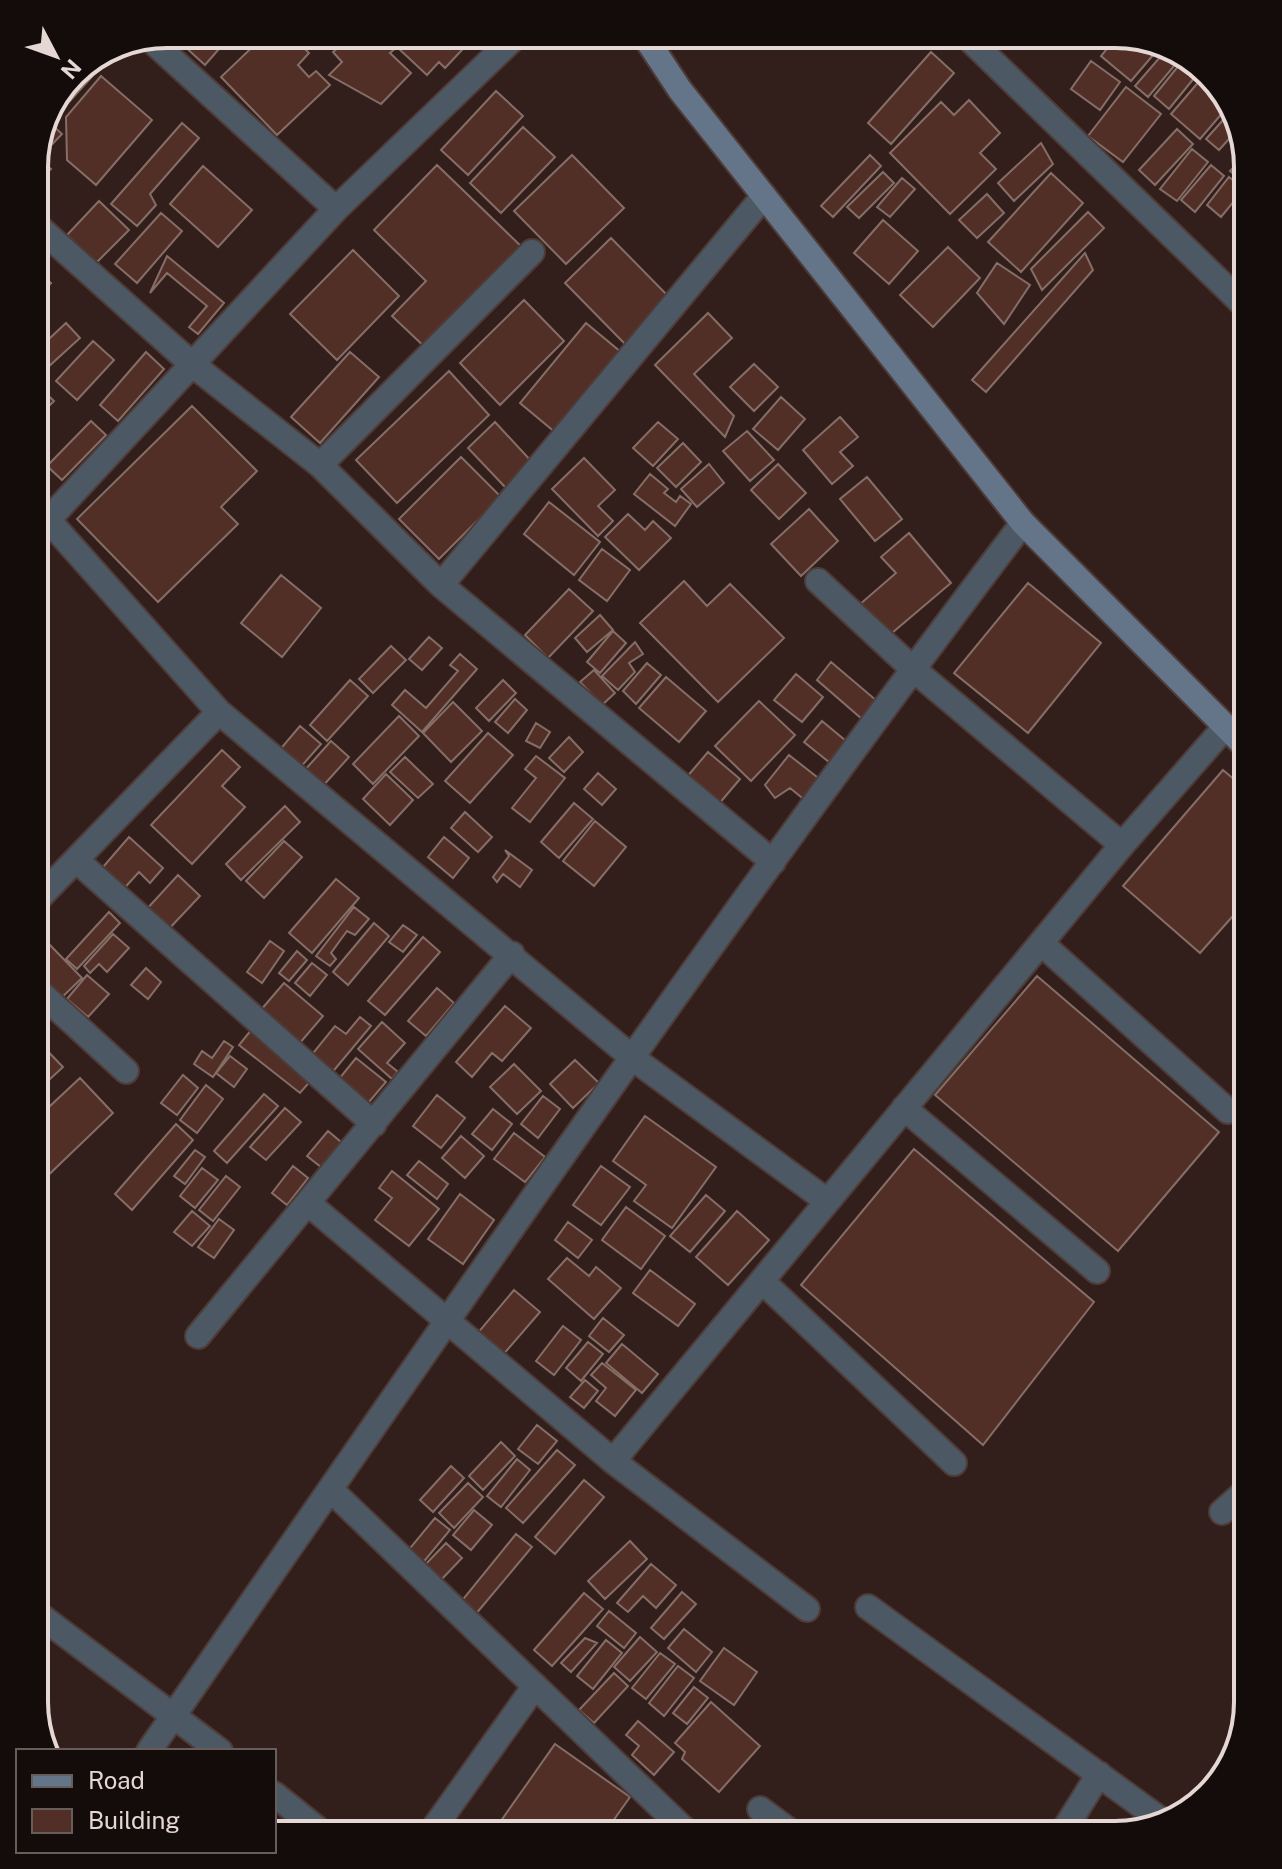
<svg xmlns="http://www.w3.org/2000/svg" width="1282" height="1869" viewBox="0 0 1282 1869" font-family="'Public Sans',sans-serif">
<style>
.building{fill:#522f26;stroke:#856e67;stroke-width:2}
.lines{fill:none;stroke-linecap:round;stroke-linejoin:round}
.street-casing{stroke:#4e3c39;stroke-width:28}
.secondary-casing{stroke:#4e3c39;stroke-width:28}
.street{stroke:#4d5865;stroke-width:24}
.secondary{stroke:#647589;stroke-width:24}
.rim{fill:none;stroke:#e4d7d4;stroke-width:4}
</style>
<rect width="100%" height="100%" fill="#321f1b"/>
<!-- building -->
<path class="building" d="M171 34H232L205 65Z
M266 34H290L309 53 298 65 309 77 316 71 330 85 277 135 221 77Z
M353 34 382 40 388 34H477L445 68 439 62 427 75 397 47 390 53 411 73 381 104 329 75 342 62 333 52Z
M1067 34H1083L1076 42Z
M1119 34 1160 47 1131 81 1101 56Z
M1167 49 1180 59 1148 97 1135 86Z
M931 52 954 73 891 144 868 123Z
M1184 59 1199 72 1169 109 1154 96Z
M1091 61 1120 82 1100 110 1071 89Z
M90 63 98 70 61 111 58 109 79 67Z
M101 76 152 120 96 185 67 160 66 117Z
M1202 78 1231 103 1200 139 1171 114Z
M1126 87 1161 114 1123 162 1088 136Z
M496 91 523 116 468 175 441 150Z
M969 100 1000 133 980 153 996 169 950 214 890 153 941 102 954 115Z
M1232 110 1238 129 1219 150 1206 139Z
M182 123 199 138 150 194 156 205 137 226 111 204Z
M51 124 62 134 39 158 51 169 40 180 34 174V157Z
M523 127 555 157 501 213 470 183Z
M1177 129 1193 144 1155 185 1139 170Z
M1041 143 1053 164 1014 201 998 183Z
M1192 149 1208 162 1177 201 1160 189Z
M572 155 624 208 566 264 514 211Z
M870 155 881 166 833 217 821 206Z
M1245 155 1248 167 1247 186 1230 171Z
M437 165 525 250 429 351 392 316 426 281 374 230Z
M1211 165 1224 176 1195 212 1181 200Z
M203 166 252 210 218 247 170 204Z
M883 172 894 183 859 218 847 207Z
M1051 173 1083 203 1021 272 988 242Z
M1229 177 1244 189 1221 217 1207 205Z
M902 178 915 189 890 217 877 207Z
M987 194 1004 213 977 238 959 220Z
M99 201 129 230 96 263 67 235Z
M1088 212 1104 228 1042 290 1031 269Z
M161 213 182 231 137 283 115 264Z
M883 220 918 251 889 284 854 253Z
M611 238 671 299 625 344 565 283Z
M948 247 980 278 933 327 900 295Z
M353 250 399 296 337 360 290 314Z
M1085 253 1093 270 986 392 972 380Z
M167 256 224 303 198 334 189 327 207 306 167 273 150 293Z
M997 263 1030 285 1004 324 977 293Z
M34 268 51 283 34 301Z
M524 300 564 341 500 405 460 363Z
M708 313 732 338 694 374 734 416 725 437 655 365Z
M66 323 80 338 47 368 34 353Z
M586 323 622 353 556 433 520 403Z
M93 341 114 360 77 400 56 381Z
M146 352 164 369 118 421 100 405Z
M350 352 379 377 320 443 291 417Z
M754 364 778 387 754 411 730 387Z
M34 368 44 378 39 387 54 401 34 421Z
M449 371 489 415 397 503 356 460Z
M781 397 805 419 778 450 753 429Z
M192 406 257 471 221 507 238 524 158 602 77 519Z
M840 417 858 437 840 452 853 466 832 484 803 450Z
M91 421 106 435 62 480 47 466Z
M495 422 533 463 506 488 468 448Z
M658 422 678 439 653 466 633 448Z
M747 431 774 460 750 481 723 451Z
M683 443 701 462 676 487 657 468Z
M461 457 501 497 439 559 399 519Z
M584 458 615 490 598 506 613 521 598 536 552 489Z
M709 464 724 483 697 507 681 489Z
M778 464 806 493 779 519 751 490Z
M650 474 668 489 664 493 676 502 680 496 691 504 675 526 634 494Z
M867 477 902 519 875 541 840 499Z
M549 502 600 542 574 575 524 534Z
M809 509 838 541 801 576 771 544Z
M628 514 645 530 653 521 671 538 639 570 605 537Z
M909 533 951 583 886 638 859 605 896 573 881 557Z
M602 549 630 570 607 601 579 580Z
M281 575 321 608 282 657 241 623Z
M684 581 707 606 730 584 784 638 718 702 640 623Z
M1028 583 1101 643 1028 733 954 673Z
M569 589 593 611 548 658 525 635Z
M600 615 613 630 587 652 575 638Z
M613 631 626 643 600 673 587 662Z
M429 637 442 648 422 670 409 659Z
M635 642 643 654 629 663 635 672 618 690 602 676Z
M391 646 406 660 373 693 359 679Z
M460 654 477 669 422 732 392 705 405 690 426 708 458 671 450 665Z
M831 662 877 701 862 719 817 680Z
M647 663 661 675 636 704 623 691Z
M594 670 615 693 602 705 580 682Z
M796 674 823 697 802 722 774 700Z
M666 677 706 711 679 742 639 708Z
M350 680 368 696 327 741 310 725Z
M503 680 516 693 489 721 476 708Z
M515 699 527 710 508 733 495 722Z
M759 701 795 735 751 781 715 746Z
M453 702 482 731 451 762 423 733Z
M399 716 419 736 373 784 353 764Z
M822 721 846 741 829 762 804 742Z
M536 723 550 732 540 748 526 741Z
M300 726 321 744 298 770 277 753Z
M488 733 513 755 470 803 445 781Z
M569 737 583 752 564 772 549 758Z
M331 741 349 757 321 788 303 772Z
M222 750 240 767 222 786 245 807 192 864 151 825Z
M708 752 740 779 718 805 686 778Z
M789 755 822 781 806 801 790 788 775 798 765 785Z
M536 756 565 778 530 822 512 808 536 778 525 769Z
M405 757 433 784 418 798 390 772Z
M1223 770 1248 791V899L1200 953 1123 886Z
M598 773 616 789 602 805 584 789Z
M386 774 413 800 390 825 363 799Z
M574 803 593 819 559 858 541 842Z
M285 806 300 822 241 880 226 864Z
M465 812 492 837 478 852 451 828Z
M595 821 626 847 594 886 563 861Z
M129 837 163 868 150 883 139 872 119 894 97 874Z
M444 837 469 858 453 878 428 857Z
M284 841 302 857 264 898 246 881Z
M505 850 532 870 520 887 503 874 497 882 493 877 509 856Z
M178 875 200 896 166 932 145 911Z
M336 879 359 898 312 953 289 933Z
M354 907 369 919 355 935 347 931 331 953 336 959 330 966 316 956Z
M109 912 120 923 77 969 66 959Z
M374 923 389 936 348 985 333 972Z
M403 925 417 935 403 952 389 942Z
M113 934 129 948 107 972 99 964 90 973 84 966Z
M423 937 440 952 385 1015 368 1001Z
M270 941 284 951 262 983 247 972Z
M47 942 82 978 58 1001 34 977V954Z
M297 951 307 960 289 981 279 973Z
M312 963 327 975 310 996 295 983Z
M146 968 161 982 148 999 131 985Z
M87 975 109 994 88 1017 67 999Z
M1037 976 1219 1132 1118 1251 935 1095Z
M284 983 323 1016 299 1044 260 1011Z
M437 988 454 1003 426 1036 408 1021Z
M505 1006 531 1028 502 1061 492 1053 472 1077 456 1062Z
M360 1017 371 1026 330 1075 309 1058 335 1026 346 1034Z
M382 1022 405 1043 387 1063 398 1072 392 1079 358 1049Z
M252 1029 314 1077 300 1093 239 1045Z
M34 1037 63 1067 34 1094Z
M224 1041 233 1047 213 1077 194 1064 202 1051 212 1058Z
M230 1056 247 1069 234 1087 216 1073Z
M356 1058 386 1082 363 1109 334 1085Z
M575 1060 599 1083 573 1108 550 1084Z
M514 1064 541 1091 517 1114 490 1087Z
M183 1075 198 1088 177 1115 161 1103Z
M80 1078 113 1113 38 1185 34 1181V1121Z
M206 1085 223 1099 197 1133 180 1120Z
M264 1094 278 1106 227 1163 214 1151Z
M437 1095 465 1118 441 1148 413 1126Z
M543 1096 560 1109 538 1138 521 1124Z
M285 1108 301 1122 266 1160 250 1147Z
M493 1109 512 1124 492 1150 472 1134Z
M645 1116 716 1167 672 1228 634 1201 646 1185 613 1161Z
M176 1124 193 1140 132 1210 115 1194Z
M328 1131 341 1142 321 1167 307 1156Z
M514 1133 545 1157 525 1182 494 1159Z
M461 1136 484 1156 465 1178 442 1158Z
M914 1149 1094 1302 983 1445 801 1285Z
M195 1150 205 1157 185 1184 174 1176Z
M419 1161 448 1184 437 1199 407 1175Z
M293 1166 308 1178 287 1205 272 1193Z
M601 1166 630 1187 601 1225 573 1205Z
M202 1168 218 1180 195 1208 180 1196Z
M392 1171 439 1209 409 1246 375 1220 392 1198 379 1188Z
M226 1176 240 1187 213 1221 199 1210Z
M460 1194 494 1220 463 1264 428 1239Z
M706 1195 725 1211 690 1252 670 1236Z
M626 1207 665 1236 641 1269 602 1240Z
M192 1211 210 1226 192 1246 174 1232Z
M737 1211 769 1240 728 1285 696 1257Z
M219 1219 234 1230 214 1258 198 1247Z
M568 1222 592 1240 578 1258 555 1240Z
M567 1258 589 1276 596 1267 621 1288 594 1319 548 1279Z
M650 1270 695 1304 678 1326 633 1293Z
M514 1290 540 1312 502 1356 476 1335Z
M603 1318 624 1335 609 1352 589 1336Z
M563 1326 581 1340 554 1375 536 1361Z
M588 1342 603 1354 581 1381 566 1368Z
M622 1344 658 1374 642 1393 606 1363Z
M602 1363 636 1390 615 1416 596 1401 606 1388 591 1375Z
M585 1380 598 1391 584 1408 570 1397Z
M537 1425 557 1441 538 1464 518 1449Z
M501 1442 515 1456 483 1490 469 1476Z
M557 1450 575 1465 523 1523 506 1508Z
M517 1459 530 1470 501 1507 487 1496Z
M451 1466 464 1478 433 1512 420 1500Z
M584 1480 604 1497 555 1554 535 1537Z
M468 1483 483 1497 454 1528 439 1513Z
M474 1510 492 1525 471 1550 453 1535Z
M435 1518 450 1530 421 1565 406 1553Z
M516 1534 532 1547 475 1615 460 1603Z
M630 1541 647 1559 605 1599 588 1581Z
M446 1543 462 1558 439 1582 423 1567Z
M651 1564 676 1585 656 1608 643 1596 628 1612 617 1603Z
M682 1592 696 1604 664 1639 651 1628Z
M584 1593 603 1609 552 1666 534 1650Z
M609 1611 636 1633 624 1648 597 1626Z
M684 1629 712 1652 696 1672 668 1648Z
M640 1637 657 1652 630 1681 614 1667Z
M585 1638 597 1643 571 1672 561 1663Z
M606 1640 622 1653 593 1689 577 1676Z
M724 1648 757 1672 734 1705 700 1681Z
M660 1653 675 1664 646 1699 632 1688Z
M678 1666 694 1678 664 1716 649 1703Z
M614 1673 628 1686 594 1723 579 1710Z
M694 1687 708 1698 687 1724 673 1713Z
M711 1702 760 1746 719 1792 682 1759 685 1752 675 1743Z
M638 1721 674 1752 654 1775 632 1755 639 1746 626 1735Z
M555 1744 630 1797 603 1835H491Z"/>
<g class="lines">
<defs>
<path id="street" d="M964 34 1248 309
M151 40 336 209
M34 223 193 365 320 465 441 585 773 862
M320 465 532 252
M34 504 219 712
M34 535 336 209 518 34
M818 581 913 669 1122 845
M441 585 764 196
M76 860 374 1124
M34 903 219 712 634 1059 827 1201
M1041 943 1228 1111
M34 987 126 1071
M904 1108 1097 1271
M309 1204 613 1461 807 1609
M763 1282 954 1463
M198 1336 512 954
M613 1461 1122 845 1226 726
M332 1491 690 1835
M1222 1512 1248 1489
M868 1607 1164 1822
M34 1611 220 1751
M149 1751C435 1338 719 923 1023 523
M274 1794 325 1835
M760 1809 795 1835
M429 1835 535 1686
M1061 1835 1099 1774"/>
<path id="secondary" d="M643 34 680 90 1023 523 1248 749"/>
</defs>
<!-- street casing -->
<use href="#street" class="street-casing"/>
<!-- secondary casing -->
<use href="#secondary" class="secondary-casing"/>
<!-- street -->
<use href="#street" class="street"/>
<!-- secondary -->
<use href="#secondary" class="secondary"/>
</g>
<!-- crop -->
<path d="M0 0H1282V1869H0ZM167 48H1115A119 119 0 0 1 1234 167V1702A119 119 0 0 1 1115 1821H167A119 119 0 0 1 48 1702V167A119 119 0 0 1 167 48Z" fill="#140c0a" fill-rule="evenodd"/>
<path class="rim" d="M167 48H1115A119 119 0 0 1 1234 167V1702A119 119 0 0 1 1115 1821H167A119 119 0 0 1 48 1702V167A119 119 0 0 1 167 48Z"/>
<!-- legend -->
<rect x="16" y="1749" width="260" height="104" fill="#140c0a" stroke="#675d5b" stroke-width="2"/>
<rect x="32" y="1775" width="40" height="12" fill="#647589" stroke="#675d5b" stroke-width="2"/>
<text x="88" y="1789" font-size="24" fill="#e4d7d4">Road</text>
<rect x="32" y="1809" width="40" height="24" fill="#522f26" stroke="#675d5b" stroke-width="2"/>
<text x="88" y="1829" font-size="24" fill="#e4d7d4">Building</text>
<!-- north arrow -->
<g transform="translate(56 56) rotate(131)" stroke="#140c0a" stroke-width="6" paint-order="stroke">
<path d="M0-6L14 30L0 20L-14 30Z" fill="#e4d7d4"/>
<text y="-12" font-size="22" font-weight="bold" text-anchor="middle" fill="#e4d7d4">N</text>
</g>
</svg>
